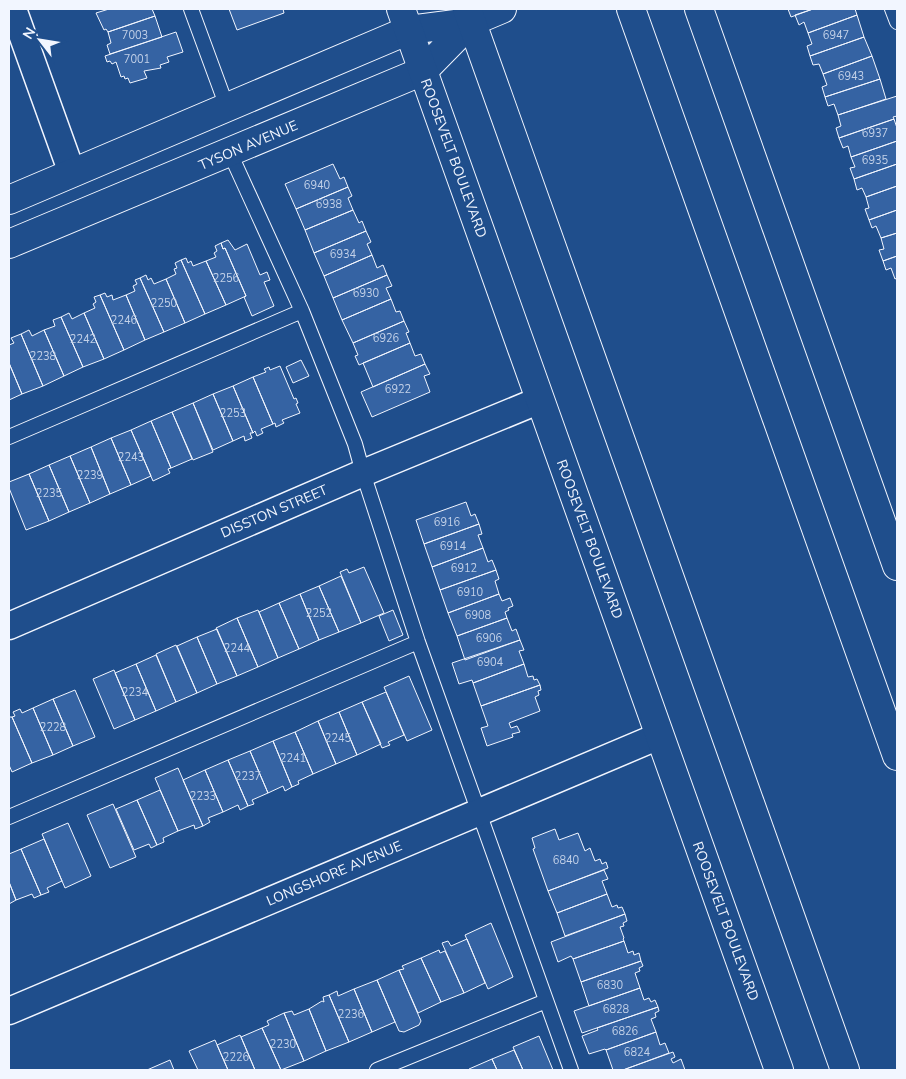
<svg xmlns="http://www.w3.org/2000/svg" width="906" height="1079" viewBox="0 0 906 1079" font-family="'Nunito Sans',sans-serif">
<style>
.building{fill:#3563a3;stroke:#f2f6ff}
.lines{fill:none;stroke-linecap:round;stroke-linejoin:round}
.service-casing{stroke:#f2f6ff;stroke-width:16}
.minor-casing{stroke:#f2f6ff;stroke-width:29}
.tertiary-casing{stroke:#f2f6ff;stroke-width:30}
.trunk-casing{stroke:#f2f6ff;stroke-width:30}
.service{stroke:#1f4e8c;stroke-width:14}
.minor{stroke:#1f4e8c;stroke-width:26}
.tertiary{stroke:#1f4e8c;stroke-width:28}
.trunk{stroke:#1f4e8c;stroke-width:28}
.labels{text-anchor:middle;stroke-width:4;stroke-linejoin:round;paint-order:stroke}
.number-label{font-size:11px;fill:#c3d1e8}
.street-label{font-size:14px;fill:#f2f6ff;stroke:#1f4e8c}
</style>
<rect width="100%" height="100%" fill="#1f4e8c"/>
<!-- building -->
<path class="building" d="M109 9H152L155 16 108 32 106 29 104 30 96 13Z
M229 9H283L284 13 237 30Z
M788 9H813L791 17Z
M813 9H855L857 15 808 33 804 22 799 25 795 15Z
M857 15 864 37 810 56 807 46 812 44 808 33Z
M155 16 162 37 110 54 107 45 111 43 108 32Z
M176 32 183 52 167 57 169 62 160 65 161 68 144 71 147 78 130 83 128 78 125 79 124 76 121 77 116 62 112 64 110 61 107 62 105 56Z
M864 37 872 56 823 74 819 64 813 65 810 56Z
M872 56 880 79 825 97 822 87 827 85 823 74Z
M880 79 886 99 838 115 834 104 828 106 825 97Z
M897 96V116L893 117 894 119 839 138 836 128 841 126 838 115Z
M894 119 897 128V141L851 157 848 146 843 148 839 138Z
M897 141V164L854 179 850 168 855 167 851 157Z
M333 164 340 179 344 177 348 187 296 209 285 184Z
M897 164V186L866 197 862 188 857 190 854 179Z
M897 186V210L869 220 865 209 869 208 866 197Z
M348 187 352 196 348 198 353 210 305 230 296 209Z
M353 210 359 223 362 221 366 231 314 253 305 230Z
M897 210V233L881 238 876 226 872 228 869 220Z
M366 231 371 242 367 244 372 255 324 276 314 253Z
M897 233V256L883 261 879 250 884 249 881 238Z
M228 240 235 250 247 244 260 275 267 272 270 280 264 282 274 306 252 316 244 297 246 296 225 248 223 249 221 243Z
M221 243 223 249 225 248 246 296 226 305 206 261 216 257 214 253 217 251 215 246Z
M372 255 377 268 383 265 387 275 333 298 324 276Z
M897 256V278L895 279 891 268 886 270 883 261Z
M186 258 188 263 191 261 193 266 206 261 226 305 205 314 181 260Z
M181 260 205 314 185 323 166 279 176 274 174 269 177 268 175 263Z
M146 275 148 280 151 278 154 284 166 279 185 323 164 332 140 278Z
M387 275 392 286 386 288 391 299 342 320 333 298Z
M140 278 164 332 145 340 126 295 135 291 133 286 137 284 135 280Z
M105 293 107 297 112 295 113 300 126 295 145 340 124 350 100 295Z
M100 295 124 350 104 359 84 313 95 308 93 304 96 302 94 297Z
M391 299 396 312 400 311 404 321 353 343 342 320Z
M69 313 72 319 84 313 104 359 83 367 61 317Z
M61 317 83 367 64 376 44 330 55 326 53 320Z
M404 321 409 332 406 333 410 343 359 365 355 356 358 355 353 343Z
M29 330 32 336 44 330 64 376 43 386 21 334Z
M21 334 43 386 22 394 9 363V345L14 343 11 338Z
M410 343 415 356 421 354 425 364 373 387 363 363Z
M301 360 309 376 293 383 286 367Z
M9 363 22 394 9 400Z
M425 364 430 374 424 376 430 392 372 417 361 392Z
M280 366 294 399 296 398 298 403 296 404 300 413 282 420 284 423 276 427 275 423 273 424 253 377 266 372 264 369 269 367 270 370Z
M253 377 273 424 261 429 263 433 257 436 255 431 253 433 233 386Z
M233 386 253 433H250L252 438 245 441 244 436 233 441 213 394Z
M213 394 233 441 213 450 193 403Z
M193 403 213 452 193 460 172 412Z
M172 412 192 459 171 468 151 421Z
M151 421 171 468 168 469 170 473 153 481 131 430Z
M131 430 151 476 131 485 111 438Z
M111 438 131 485 110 494 91 447Z
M91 447 110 494 90 503 70 456Z
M70 456 90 503 69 512 49 465Z
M49 465 69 512 49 521 29 474Z
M29 474 49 521 26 530 9 488V482Z
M466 502 471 516 475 514 479 524 424 544 416 520Z
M479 524 482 534 478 535 483 548 432 567 424 544Z
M483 548 488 562 492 560 496 570 440 590 432 567Z
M364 567 384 613 361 623 340 572 347 569 349 573Z
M496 570 499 579 495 581 499 594 448 613 440 590Z
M341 576 361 623 339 632 319 586Z
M319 586 339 632 319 640 300 594Z
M300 594 319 640 299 649 279 603Z
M499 594 502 601 510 598 513 606 508 608 509 610 505 612 507 618 457 636 448 613Z
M279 603 299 649 278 658 259 612Z
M258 610 278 658 258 667 237 618Z
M393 610 403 635 389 641 379 616Z
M237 618 258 667 237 676 216 628Z
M507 618 512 631 516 629 520 640 465 660 457 636Z
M217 629 237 676 217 684 197 637Z
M197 637 217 684 197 693 177 646Z
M520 640 524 650 519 651 524 664 473 683 472 680 459 684 452 663Z
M176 645 197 693 176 702 156 654Z
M156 655 176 702 156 711 136 664Z
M136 664 156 711 135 720 115 673Z
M524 664 528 677 533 676 534 680 537 679 540 685 481 706 473 683Z
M114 670 135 720 114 729 93 679Z
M409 676 432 730 407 741 384 687Z
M540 685 541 690 538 691 539 695 535 697 540 711 509 723 511 728 517 726 520 732 512 734 513 737 487 746 481 728 488 726 481 706Z
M75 690 95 737 73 746 53 699Z
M386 692 404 735 388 742 390 745 382 748 362 702Z
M53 699 73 746 53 755 33 708Z
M362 702 381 744 357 755 339 712Z
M33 708 53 755 32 763 12 717 15 716 13 712 20 709 22 713Z
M339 712 357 755 336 764 318 721Z
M9 717H12L32 763 12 772 9 765Z
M318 721 336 764 313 774 295 732Z
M295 732 313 774 298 781 299 784 292 787 273 741Z
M273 741 292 787 285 791 283 786 268 793 250 751Z
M250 751 268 793 252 800 254 804 248 806 228 760Z
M228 760 248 806 240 810 238 805 223 812 205 770Z
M178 768 203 826 195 829 194 825 178 831 155 778Z
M205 770 223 812 208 818 210 822 203 826 183 780Z
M160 790 178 831 163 838 164 842 157 845 137 800Z
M137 800 157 845 151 848 149 844 134 850 116 809Z
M113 804 136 857 110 868 87 815Z
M68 823 91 876 65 888 42 834Z
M555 829 559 840 578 833 585 851 590 848 595 861 600 859 602 864 606 862 608 868 548 891 533 849 535 848 532 838Z
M44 839 62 881 47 888 49 892 41 895 21 849Z
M21 849 41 895 34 898 32 894 16 900 9 882V854Z
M604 870 608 879 602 881 607 894 557 913 548 891Z
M9 882 16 900 9 904Z
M607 894 612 907 617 905 618 908 622 907 625 914 565 936 557 913Z
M625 914 627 921 623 923 624 926 620 927 624 938 623 939 624 941 573 959 571 956 558 962 551 942Z
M491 923 513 977 488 989 465 935Z
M467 939 485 983 464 993 442 943 448 941 451 946Z
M624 941 628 953 633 951 634 955 639 953 641 961 581 982 573 959Z
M439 950 440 953 445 951 464 993 441 1002 421 958Z
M421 958 441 1002 418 1013 399 970 404 969 402 966Z
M641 961 643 966 639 968 640 971 635 973 640 988 589 1006 581 982Z
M399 970 421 1021 419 1025 404 1032 399 1031 377 980Z
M377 980 395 1022 372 1032 354 989Z
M640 988 644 1000 649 998 651 1002 655 1000 658 1007 582 1033 574 1011Z
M354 989 372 1032 349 1042 329 995 337 991 338 996Z
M329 995 349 1042 326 1051 309 1009 322 1001 324 1002 323 997Z
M658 1007 659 1011 655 1013 656 1017 651 1019 656 1032 606 1050 605 1049 589 1054 582 1036 598 1030 597 1028Z
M309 1009 326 1051 304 1061 284 1013 292 1011 294 1015Z
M284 1013 304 1061 281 1070 262 1028 269 1025 267 1021Z
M262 1028 281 1070H255L241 1037Z
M656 1032 660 1045 665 1043 669 1053 623 1070H613L606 1050Z
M240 1035 241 1037 255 1070H228L217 1045Z
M539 1036 553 1070H523L513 1047Z
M215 1040 228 1070H198L189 1051Z
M514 1050 523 1070H497L492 1059Z
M673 1052 675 1057 671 1059 673 1063 681 1059 685 1070H623Z
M492 1059 497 1070H469V1069Z
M170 1060 174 1070H147Z"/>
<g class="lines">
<defs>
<path id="service" d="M191 9 227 107
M892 9 897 22
M230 153 302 311 355 444 363 473 418 642 571 1070
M9 437 302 311
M9 817 418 642
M377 1070 546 1001"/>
<path id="minor" d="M13 9 72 173
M9 626 363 473 540 400
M9 1011 659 736"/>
<path id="tertiary" d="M9 200 409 30 471 22 502 9
M9 244 423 71 471 22"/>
<path id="trunk" d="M401 9 779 1070
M467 9 845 1070
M631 9 897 756
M699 9 897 566"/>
</defs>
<!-- service casing -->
<use href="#service" class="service-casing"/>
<!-- minor casing -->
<use href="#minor" class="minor-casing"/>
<!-- tertiary casing -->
<use href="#tertiary" class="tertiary-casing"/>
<!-- trunk casing -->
<use href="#trunk" class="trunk-casing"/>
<!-- service -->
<use href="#service" class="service"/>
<!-- minor -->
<use href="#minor" class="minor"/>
<!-- tertiary -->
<use href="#tertiary" class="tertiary"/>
<!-- trunk -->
<use href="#trunk" class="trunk"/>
</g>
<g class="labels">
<!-- number labels -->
<g class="number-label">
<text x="135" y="39">7003</text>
<text x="836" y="39">6947</text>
<text x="137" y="63">7001</text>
<text x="851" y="80">6943</text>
<text x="875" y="137">6937</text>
<text x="875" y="164">6935</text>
<text x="317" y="189">6940</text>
<text x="329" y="208">6938</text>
<text x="343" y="258">6934</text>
<text x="226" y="282">2256</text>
<text x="366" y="297">6930</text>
<text x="164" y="307">2250</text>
<text x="124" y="324">2246</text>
<text x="386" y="342">6926</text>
<text x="83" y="343">2242</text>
<text x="43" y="360">2238</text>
<text x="398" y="393">6922</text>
<text x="233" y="417">2253</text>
<text x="131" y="461">2243</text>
<text x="90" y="479">2239</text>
<text x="49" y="497">2235</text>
<text x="447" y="526">6916</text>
<text x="453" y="550">6914</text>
<text x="464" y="572">6912</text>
<text x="470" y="596">6910</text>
<text x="319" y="617">2252</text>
<text x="478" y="619">6908</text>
<text x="489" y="642">6906</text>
<text x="237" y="652">2244</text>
<text x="490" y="666">6904</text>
<text x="135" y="696">2234</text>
<text x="53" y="731">2228</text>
<text x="338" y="742">2245</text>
<text x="293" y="762">2241</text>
<text x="248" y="780">2237</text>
<text x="203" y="800">2233</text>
<text x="566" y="864">6840</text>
<text x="610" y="989">6830</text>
<text x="616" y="1013">6828</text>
<text x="351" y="1018">2236</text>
<text x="625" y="1035">6826</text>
<text x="283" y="1048">2230</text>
<text x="637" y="1056">6824</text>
<text x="236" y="1061">2226</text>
</g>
<!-- street labels -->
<g class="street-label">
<text transform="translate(248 145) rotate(-23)" y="5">TYSON AVENUE</text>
<text transform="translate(454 158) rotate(70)" y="5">ROOSEVELT BOULEVARD</text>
<text transform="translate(274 511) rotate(-23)" y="5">DISSTON STREET</text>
<text transform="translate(590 539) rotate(70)" y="5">ROOSEVELT BOULEVARD</text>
<text transform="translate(334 873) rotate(-23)" y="5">LONGSHORE AVENUE</text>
<text transform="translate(726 921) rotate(70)" y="5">ROOSEVELT BOULEVARD</text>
</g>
</g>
<!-- border -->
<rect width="906" height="1079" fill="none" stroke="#f2f6ff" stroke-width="20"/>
<!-- north arrow -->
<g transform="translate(40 40) rotate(301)" stroke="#1f4e8c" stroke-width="4" paint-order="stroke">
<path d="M0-4L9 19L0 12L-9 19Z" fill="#f2f6ff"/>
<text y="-8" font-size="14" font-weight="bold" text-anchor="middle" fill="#f2f6ff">N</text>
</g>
</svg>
